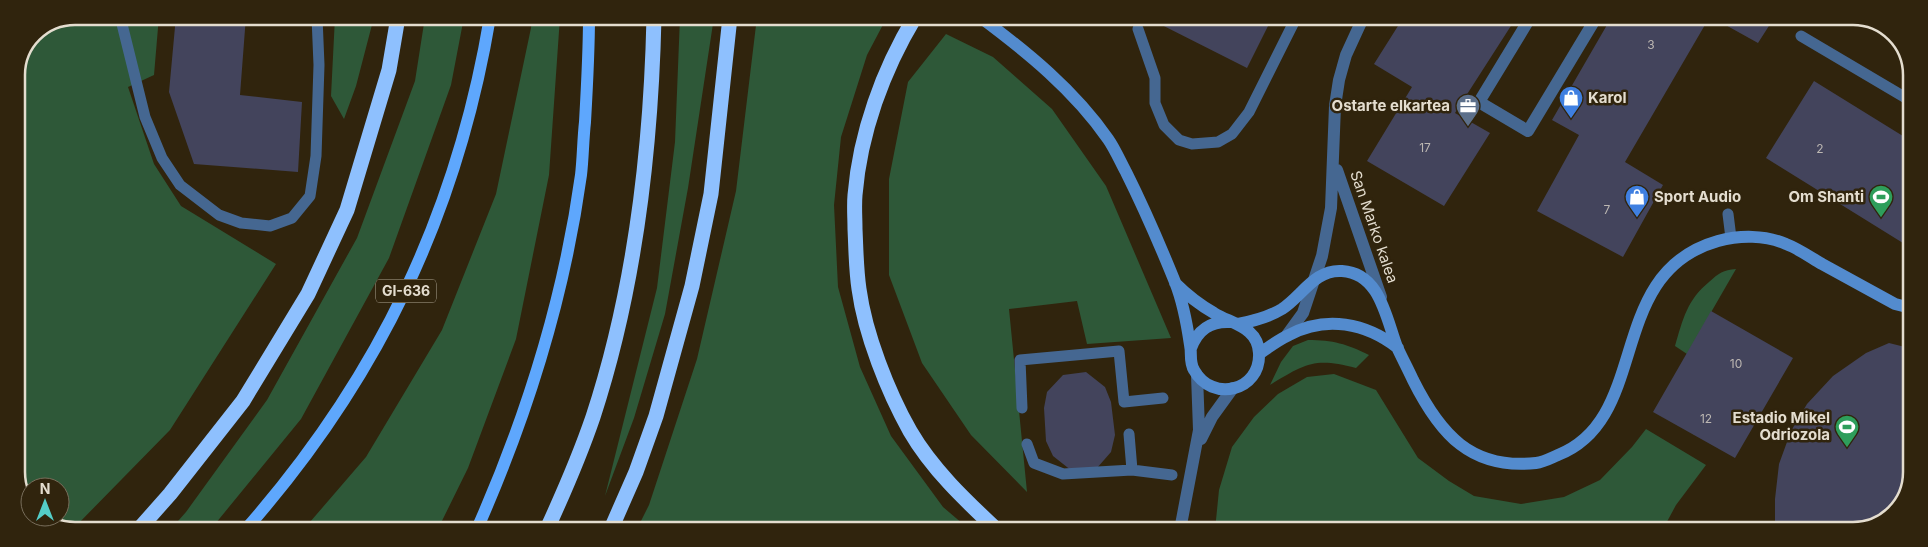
<svg xmlns="http://www.w3.org/2000/svg" width="1928" height="547" viewBox="0 0 1928 547" font-family="Inter,sans-serif">
<style>
.green{fill:#2e5838}
.building{fill:#43445c}
.lines{fill:none;stroke-linecap:round;stroke-linejoin:round}
.lane{stroke:#456791;stroke-width:11}
.street{stroke:#456791;stroke-width:12}
.secondary{stroke:#538bce;stroke-width:12}
.primary{stroke:#5ea7fd;stroke-width:12}
.highway{stroke:#8ec0fe;stroke-width:15}
.labels{text-anchor:middle;stroke-width:5;stroke-linejoin:round;paint-order:stroke}
.number-label{font-size:12px;fill:#bcb7b2}
.shield{fill:#30240d;stroke:#aea695;stroke-width:1}
.shield-label{font-size:14px;font-weight:bold;fill:#e4ddcf}
.poi-label{font-size:15px;font-weight:bold;fill:#e4ddcf;stroke:#30240d;text-anchor:end}
.street-label{font-size:15px;fill:#e4ddcf;stroke:#30240d}
.rim{fill:none;stroke:#e4ddcf;stroke-width:2.5}
</style>
<rect width="100%" height="100%" fill="#30240d"/>
<!-- green -->
<path class="green" d="M75 16H159L154 75 128 87 154 164 181 206 276 264 170 430 73 529H60L41 517H60V487H30V509L16 476V74L34 33Z
M335 17H374L356 86 344 119 331 96Z
M425 17H464L451 85 389 258 301 419 211 529H171L186 512 267 400 357 238 415 81Z
M532 17H560L549 175 516 339 468 468 438 529H304L366 457 442 330 496 194 531 28Z
M680 17H714L688 188 665 314 634 418 605 496 657 288 675 142Z
M757 17H887L867 55 841 137 834 205 838 287 860 367 891 436 943 507 970 530 637 529 649 505 697 359 736 191Z
M946 34 993 57 1052 109 1106 186 1171 338 1087 344 1077 301 1009 309 1027 492 971 435 922 363 889 275V179L908 82Z
M1736 269 1687 354 1675 346C1683 319 1687 300 1709 282 1719 273 1723 270 1736 269Z
M1308 340C1333 340 1347 344 1369 355L1356 368C1314 357 1305 364 1270 385L1281 362 1293 346Z
M1334 374 1376 390 1418 458 1449 481 1474 496 1521 504 1564 497 1600 480 1632 447 1646 429 1706 465 1676 505 1662 531 1215 530 1219 490 1232 447 1254 417 1278 394 1307 377Z"/>
<!-- building -->
<path class="building" d="M176 16H246L240 95 302 102 298 172 194 164 169 92Z
M1146 17H1184L1272 18 1247 68Z
M1403 18H1516L1455 113 1490 133 1444 206 1367 161 1412 87 1374 64Z
M1611 18H1709L1625 162 1663 185 1623 257 1537 211 1579 135 1552 120Z
M1713 18H1774L1758 43Z
M1814 81 1911 141V248L1766 158Z
M1711 311 1793 358 1735 458 1653 412Z
M1889 343 1905 347 1909 357 1901 500 1889 518 1854 531H1775V499L1779 464 1791 431 1807 404 1833 376 1866 353Z
M1086 372 1105 387 1111 402 1115 435 1111 452 1097 468 1072 471 1053 456 1046 441 1044 408 1047 392 1063 375Z"/>
<g class="lines">
<!-- lane -->
<path class="lane" d="M120 16 145 117 162 158 180 185 219 215 241 223 270 226 292 218 310 196 316 156 319 65 317 17
M1138 29 1155 78V103L1164 125 1179 140 1192 144 1218 142 1232 134 1249 112 1296 18
M1801 36 1911 101
M1728 214 1731 238
M1022 408 1020 360 1119 351 1124 402 1163 398
M1129 434 1132 470
M1027 444 1034 463 1063 474 1132 470 1172 475"/>
<!-- street -->
<path class="street" d="M1530 18 1479 102 1528 131 1596 18
M1337 170 1381 297
M1287 335 1303 313 1322 256 1331 208 1335 106 1339 80 1346 55 1363 18
M1201 439 1212 417 1233 388
M1180 530 1199 430 1197 375"/>
<!-- secondary -->
<path class="secondary" d="M980 17C1027 52 1074 90 1108 139 1115 149 1120 161 1126 172 1144 208 1160 245 1175 282 1183 302 1187 324 1190 345 1192 353 1189 362 1194 370 1212 403 1261 391 1259 353 1258 327 1232 324 1214 313 1200 305 1187 295 1175 283
M1238 324C1254 321 1269 317 1282 309 1302 296 1315 269 1342 271 1380 273 1386 318 1397 347 1402 358 1408 369 1413 380 1440 434 1471 470 1536 463 1544 462 1551 458 1558 455 1652 418 1604 273 1718 241 1740 235 1765 235 1786 244 1799 249 1810 257 1822 264 1846 277 1871 291 1895 304L1911 308
M1191 348C1198 330 1210 321 1230 322
M1259 354C1269 347 1278 340 1289 335 1326 315 1366 323 1398 348"/>
<!-- primary -->
<path class="primary" d="M246 529C378 379 457 214 490 17
M477 529C527 416 564 298 581 175 583 158 583 140 585 122 587 87 589 52 589 17"/>
<!-- highway -->
<path class="highway" d="M915 17C883 70 860 133 855 195 854 206 855 218 855 229 856 249 856 269 859 289 865 334 888 392 910 431 932 469 965 500 997 530
M139 529 170 494 243 401 308 294 347 210 389 70 398 17
M547 529C564 492 580 455 593 417 635 289 651 151 654 17
M611 529 636 472 656 416 692 286 711 194 730 17"/>
</g>
<!-- icons -->
<defs>
<symbol id="shop-pin" viewBox="-11 -11 22 30"><path d="M0 17L-7.5 6A9.5 9.5 0 1 1 7.5 6Z" fill="#3f7fe0" stroke="#30240d"/><path d="M-5-2.5h2.3a2.7 3.5 0 0 1 5.4 0H5L5.5 6h-11ZM-1.5-2.5h3a1.5 2.3 0 0 0-3 0Z" fill="#fff"/></symbol>
<symbol id="office-pin" viewBox="-11 -11 22 30"><path d="M0 17L-7.5 6A9.5 9.5 0 1 1 7.5 6Z" fill="#5c6f8a" stroke="#30240d"/><path d="M-6-3h4V-5.5h4V-3h4V5H-6ZM-1-4.5V-3h2v-1.5ZM-6 0V1H6V0Z" fill="#fff"/></symbol>
<symbol id="stadium-pin" viewBox="-11 -11 22 30"><path d="M0 17L-7.5 6A9.5 9.5 0 1 1 7.5 6Z" fill="#2e9e5b" stroke="#30240d"/><path d="M0-5a6.5 5 0 1 0 0 10a6.5 5 0 1 0 0-10ZM-3.5-1.8h7v3.6h-7Z" fill="#fff"/></symbol>
</defs>
<g fill-rule="evenodd">
<use href="#shop-pin" x="1557" y="84" width="28" height="38"/>
<use href="#office-pin" x="1454" y="92" width="28" height="38"/>
<use href="#shop-pin" x="1623" y="183" width="28" height="38"/>
<use href="#stadium-pin" x="1867" y="183" width="28" height="38"/>
<use href="#stadium-pin" x="1833" y="413" width="28" height="38"/>
</g>
<g class="labels">
<!-- number labels -->
<g class="number-label">
<text x="1651" y="49">3</text>
<text x="1425" y="152">17</text>
<text x="1820" y="153">2</text>
<text x="1607" y="214">7</text>
<text x="1736" y="368">10</text>
<text x="1706" y="423">12</text>
</g>
<!-- shield labels -->
<rect class="shield" x="376" y="279.5" width="60" height="23" rx="4"/>
<g class="shield-label">
<text x="406" y="296">GI-636</text>
</g>
<!-- poi labels -->
<g class="poi-label">
<text x="1588" y="103" text-anchor="start">Karol</text>
<text x="1450" y="111">Ostarte elkartea</text>
<text x="1654" y="202" text-anchor="start">Sport Audio</text>
<text x="1864" y="202">Om Shanti</text>
<text x="1830" y="423">Estadio Mikel<tspan x="1830" dy="17">Odriozola</tspan></text>
</g>
<!-- street labels -->
<g class="street-label">
<text transform="translate(1374 227) rotate(71)" y="5">San Marko kalea</text>
</g>
</g>
<!-- crop -->
<path d="M0 0H1928V547H0ZM75 25H1853A50 50 0 0 1 1903 75V472A50 50 0 0 1 1853 522H75A50 50 0 0 1 25 472V75A50 50 0 0 1 75 25Z" fill="#30240d" fill-rule="evenodd"/>
<path class="rim" d="M75 25H1853A50 50 0 0 1 1903 75V472A50 50 0 0 1 1853 522H75A50 50 0 0 1 25 472V75A50 50 0 0 1 75 25Z"/>
<!-- north arrow -->
<g transform="translate(45 502)"><circle r="24" fill="#30240d" stroke="#786e5b"/>
<path d="M0-4L9 19L0 12L-9 19Z" fill="#54cdc7"/>
<text y="-8" font-size="14" font-weight="bold" text-anchor="middle" fill="#e4ddcf">N</text>
</g>
</svg>
